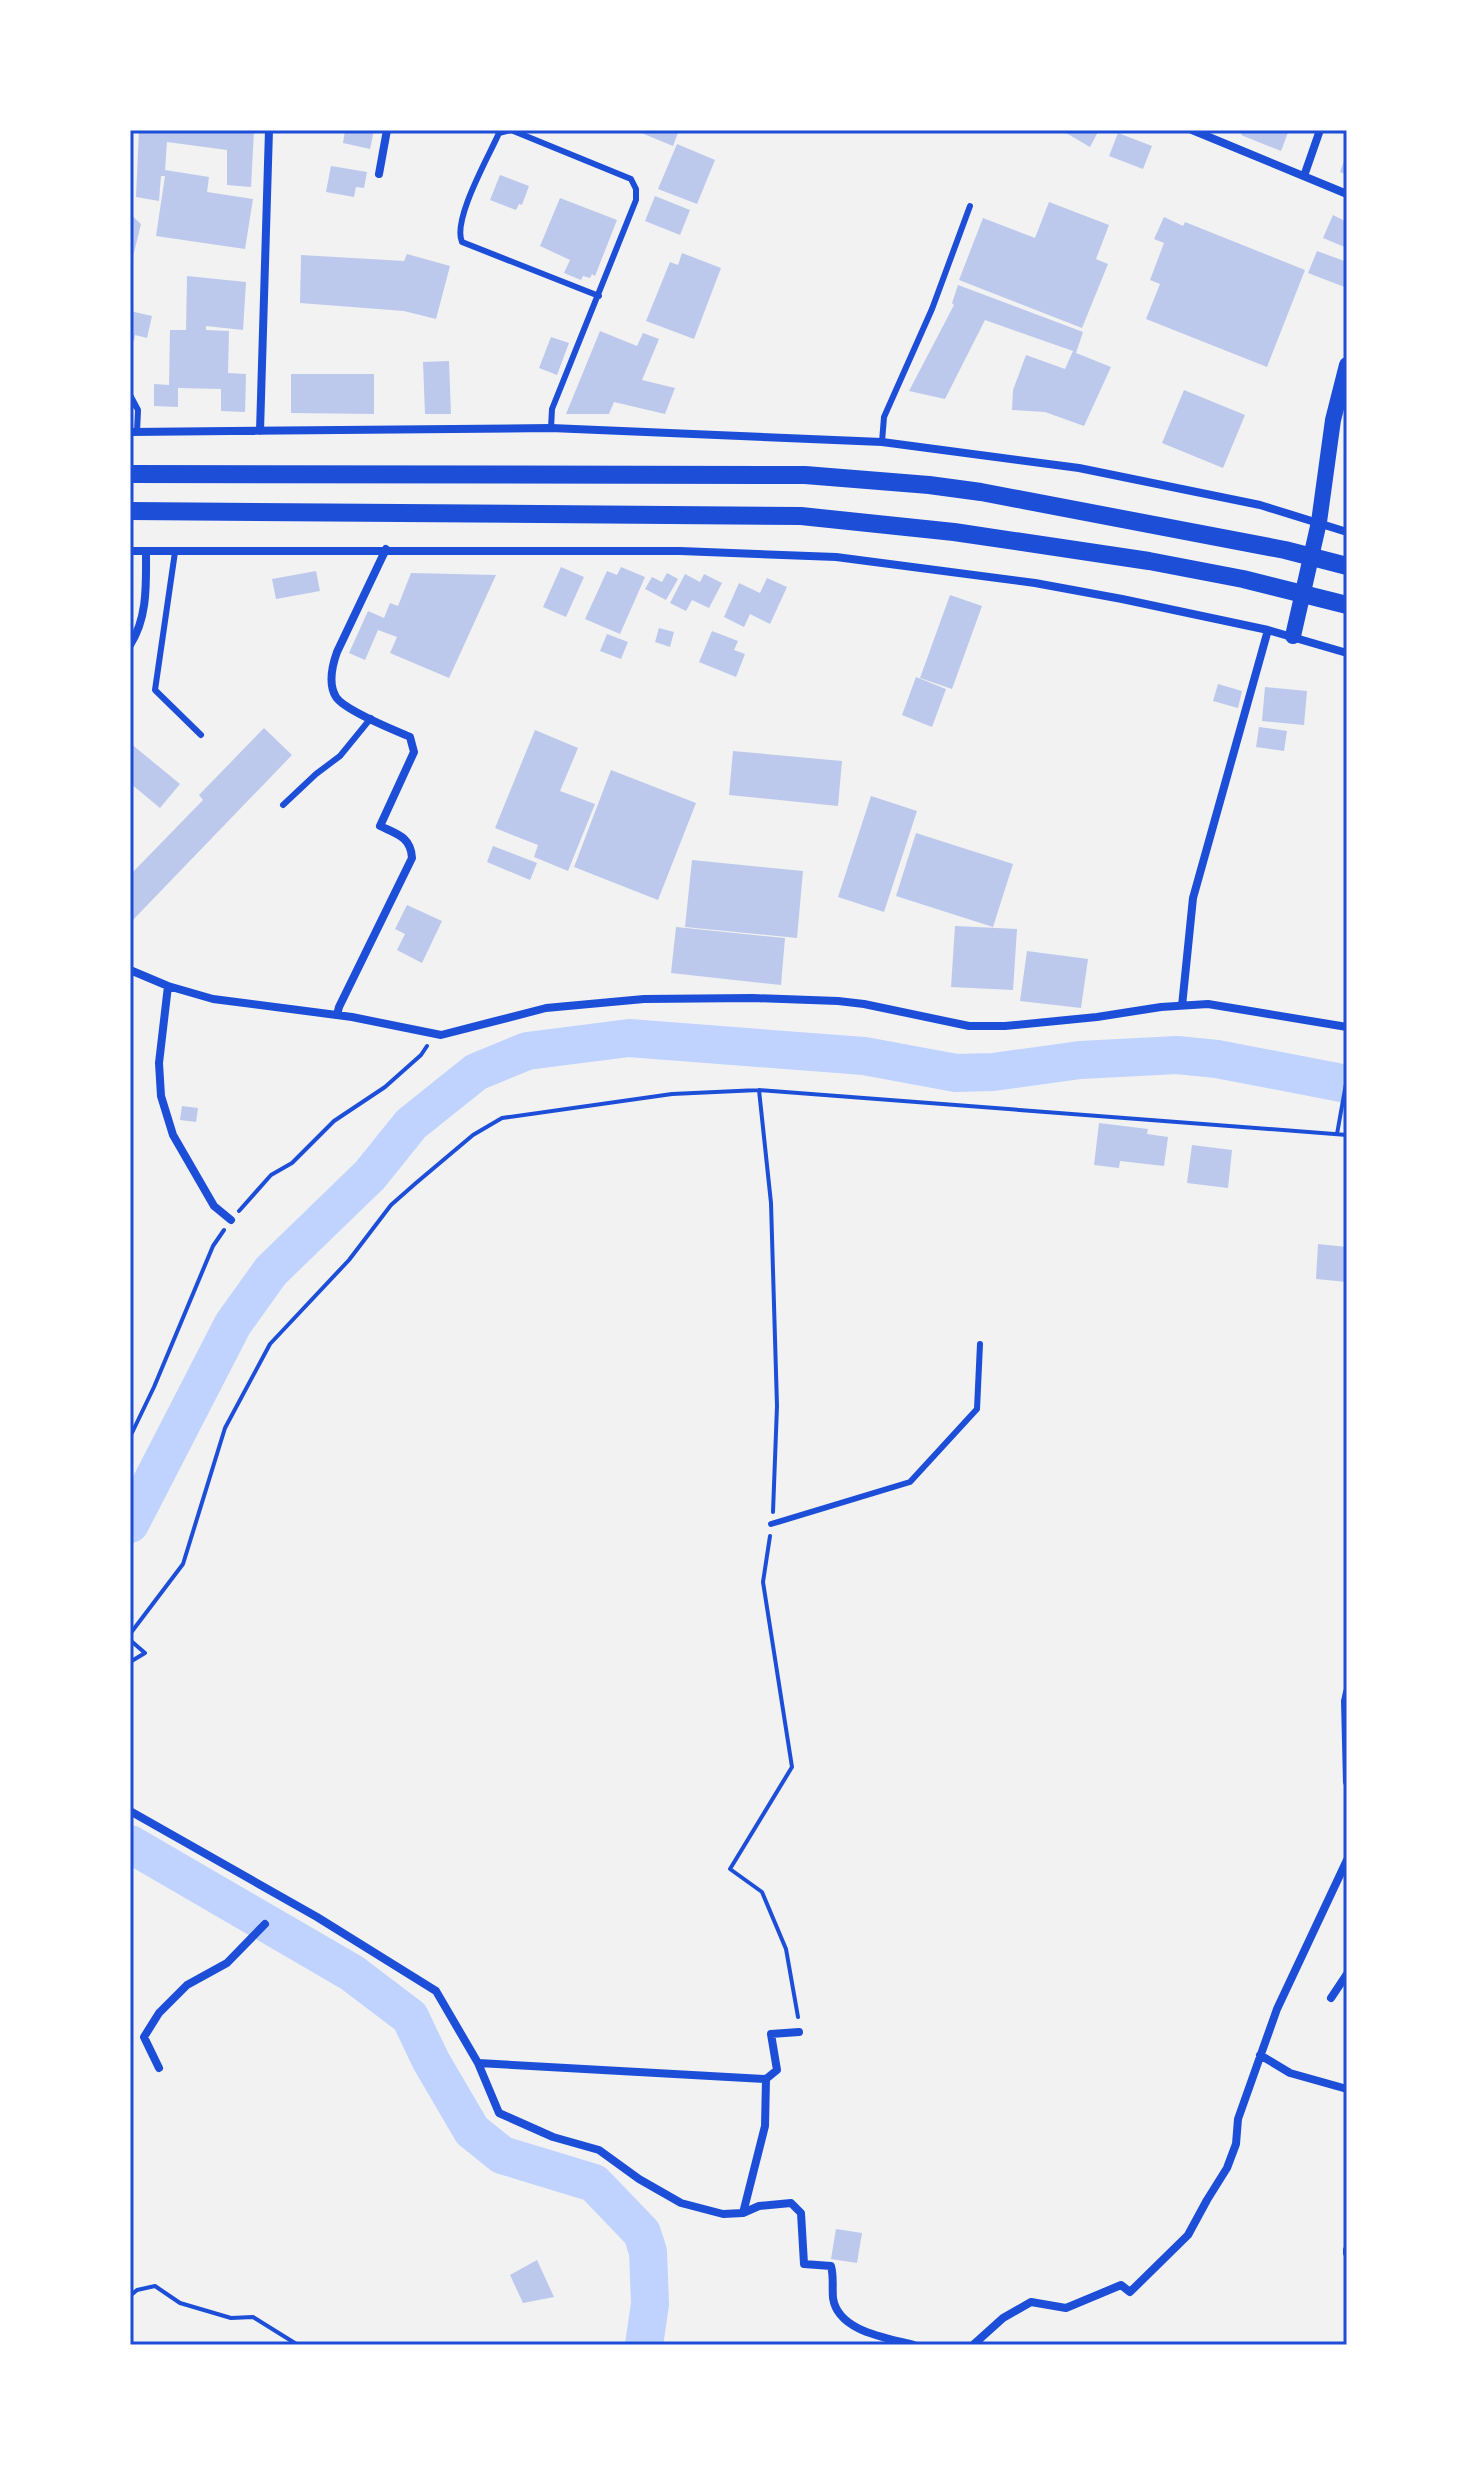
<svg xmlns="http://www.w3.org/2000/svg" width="1477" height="2475" viewBox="0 0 1477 2475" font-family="Ubuntu,sans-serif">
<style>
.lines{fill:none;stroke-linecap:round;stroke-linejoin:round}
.river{stroke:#bfd3fe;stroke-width:38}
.building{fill:#bdc9ec}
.path{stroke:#1d4ed8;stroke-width:4}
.service{stroke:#1d4ed8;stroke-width:6}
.minor{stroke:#1d4ed8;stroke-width:8}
.secondary{stroke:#1d4ed8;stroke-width:16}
.trunk{stroke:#1d4ed8;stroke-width:18}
.neatline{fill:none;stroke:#1d4ed8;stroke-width:3}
</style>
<rect width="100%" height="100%" fill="#f2f2f2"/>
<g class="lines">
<!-- river -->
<path class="river" d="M130 1524 233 1324 271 1271 370 1175 411 1124 476 1072 527 1051 629 1038 864 1056 956 1073 993 1072 1080 1060 1177 1055 1217 1059 1347 1084
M130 1844 352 1973 410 2017 431 2061 472 2131 502 2155 594 2183 642 2233 648 2252 650 2304 644 2345"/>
</g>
<!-- building -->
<path class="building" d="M139 130H254L251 187 227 185V150L167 142 165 170 209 177 207 192 253 199 245 249 156 236 165 176H161L159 201 136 197Z
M345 130H374L370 149 343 143Z
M634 130H679L673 146Z
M1061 130H1099L1090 147Z
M1243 130H1289L1281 151 1241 135Z
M1118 133 1152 146 1143 169 1109 156Z
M677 144 715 160 697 204 658 189Z
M1347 152V175L1340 172Z
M331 166 367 172 364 188 356 187 354 197 326 192Z
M500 175 529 186 522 205 519 204 516 210 490 200Z
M655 196 690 210 680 235 645 221Z
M560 198 617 220 595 276 592 274 590 278 583 276 581 280 564 273 570 260 540 246Z
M1049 202 1109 225 1096 259 1108 264 1082 328 959 280 983 218 1035 238Z
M130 214 141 224 131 265H130Z
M1333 215 1347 222V248L1323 238Z
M1164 217 1183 226 1185 222 1305 270 1267 367 1146 319 1160 284 1150 280 1164 243 1154 239Z
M1317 251 1347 262V288L1308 273Z
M682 253 721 268 694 339 646 321 670 262 678 265Z
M407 254 450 266 436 319 404 311 300 303 301 255 404 261Z
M187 276 246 282 243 330 206 326V330L229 331 228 373 246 374 245 412 221 411V389L178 388V407L154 406V384L169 385 170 330H186Z
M958 285 1083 332 1076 353 1111 367 1084 426 1045 412 1012 410 1013 390 1026 355 1065 369 1073 351 985 320 945 399 909 391 954 305 952 303Z
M130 311 152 316 147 338 135 335 134 341 130 340Z
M600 331 637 346 643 333 659 339 642 380 675 388 665 414 614 402 609 414H566Z
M551 337 569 343 557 375 539 368Z
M449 361 451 414H425L423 362Z
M291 374H374V414L291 413Z
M1184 390 1245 415 1223 468 1162 443Z
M561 567 584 577 566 617 543 607Z
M621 567 645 577 620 634 585 619 607 571 617 575Z
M316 571 320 591 276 599 272 579Z
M411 573 496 575 449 678 390 653 397 637 378 630 365 660 349 653 368 611 384 618 390 603 398 606Z
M667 573 678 579 666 600 645 589 652 577 662 582Z
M685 574 700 582 704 574 722 583 709 608 692 600 686 611 670 603Z
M767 578 787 587 770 624 750 614 744 627 724 617 739 583 760 593Z
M950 595 982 606 952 689 920 678Z
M659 628 674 632 670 647 655 642Z
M712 631 738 641 734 650 745 654 736 677 699 662Z
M607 634 628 642 621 659 600 651Z
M916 677 946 689 932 727 902 715Z
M1218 684 1242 691 1238 708 1213 701Z
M1265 687 1307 691 1304 725 1262 721Z
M1259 727 1287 731 1284 751 1256 747Z
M264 728 292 755 130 923V875L203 800 199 795Z
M535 730 578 748 560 791 595 804 568 871 534 857 538 845 495 828Z
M130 743 180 784 160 808 130 783Z
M733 751 842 761 838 806 729 795Z
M611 770 696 803 658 900 574 867Z
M871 796 917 811 884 912 838 897Z
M916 833 1013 864 993 927 896 896Z
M493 846 537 863 530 880 487 862Z
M692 860 803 871 797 938 685 927Z
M407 905 442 921 422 963 397 950 405 934 395 929Z
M955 926 1017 929 1013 990 951 987Z
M676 927 785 938 781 985 671 973Z
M1027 951 1088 959 1081 1008 1020 1001Z
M182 1106 198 1108 196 1122 180 1120Z
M1099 1123 1148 1129 1147 1134 1168 1137 1164 1166 1120 1161 1119 1168 1094 1165Z
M1192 1145 1232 1150 1228 1188 1187 1183Z
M1318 1244 1347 1247V1282L1316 1279Z
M836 2229 862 2233 857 2263 831 2259Z
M537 2260 554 2297 523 2303 510 2275Z"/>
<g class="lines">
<!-- path -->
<path class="path" d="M759 1090 771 1203 777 1406 773 1512
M1337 1134 1347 1078
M239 1211 271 1175 292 1163 334 1121 385 1087 421 1055 427 1046
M130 1437 154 1387 213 1246 224 1230
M770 1536 763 1582 792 1767 730 1869 762 1892 786 1949 798 2017
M130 1634 183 1564 225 1428 270 1344 349 1260 391 1205 416 1183 473 1135 502 1118 672 1094 759 1090 1347 1135
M130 1640 145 1653 130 1662
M130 2296 137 2290 155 2286 180 2303 231 2318 253 2317 298 2345"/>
<!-- service -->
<path class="service" d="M130 395 138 410 137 432
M551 428 552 409 636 200V189L631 179 511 130 499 133C489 156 452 220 462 242L599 296
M882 442 884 417 932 309 970 206
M175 552 155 690 201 735
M283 805 316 774 340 756 371 718
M771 1524 910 1482 977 1409 980 1344"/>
<!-- minor -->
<path class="minor" d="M1192 130 1347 194
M379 174 387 130
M1304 176 1320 130
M260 431 269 130
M130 432 551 428 882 442 1079 468 1260 505 1347 532
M130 551H680L836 557 1035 583 1122 599 1268 630 1347 653
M130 645C148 617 146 584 146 551
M130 970 168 986 159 1063 161 1096 173 1135 214 1206 231 1220
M168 986 213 999 352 1017 441 1035 546 1008 644 999 753 998 838 1001 864 1004 969 1026H1005L1097 1017 1161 1007 1208 1004 1347 1027
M1182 1006 1193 898 1268 630
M337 1015 339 1007 412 858C411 837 397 834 380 826L414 752 410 737C394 730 344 710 336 697 328 684 332 666 337 652L386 549
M1347 1692 1345 1701 1347 1782
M130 1811 317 1917 436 1991 478 2063 766 2079
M1331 1998 1347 1974
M799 2032 771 2034 777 2070 766 2079 765 2126 743 2213 759 2206 791 2203 801 2213 804 2264 831 2266C834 2277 832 2287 833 2298 838 2332 888 2338 914 2345
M1260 2055 1290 2073 1347 2089
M478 2063 499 2113 553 2137 599 2150 639 2179 681 2203 723 2214 743 2213
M159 2068 144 2037 159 2013 187 1985 227 1963 265 1924
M1347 2250V2253
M973 2345 1003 2318 1031 2302 1066 2308 1121 2285 1130 2292 1188 2235 1207 2200 1227 2168 1236 2144 1238 2119 1277 2009 1347 1860"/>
<!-- secondary -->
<path class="secondary" d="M1293 636 1319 522 1333 420 1347 365"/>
<!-- trunk -->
<path class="trunk" d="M130 474 805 475 929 485 981 492 1285 550 1347 566
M130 511 801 516 954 532 1149 561 1243 579 1347 605"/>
</g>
<!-- border -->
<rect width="1477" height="2475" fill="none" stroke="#ffffff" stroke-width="264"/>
<rect x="132" y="132" width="1213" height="2211" class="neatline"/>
</svg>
